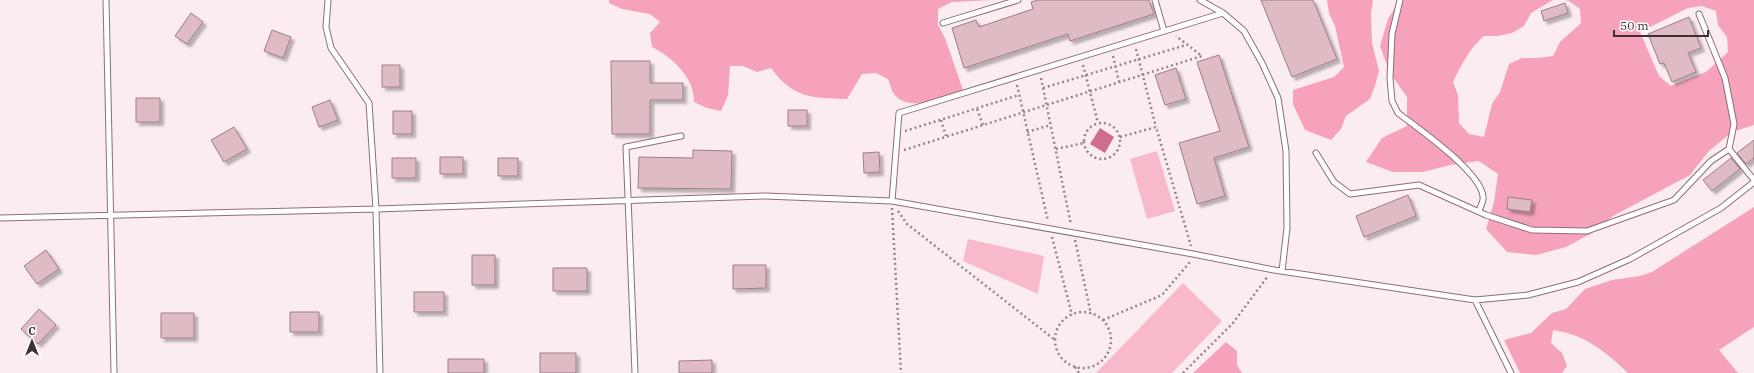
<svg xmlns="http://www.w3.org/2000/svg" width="1754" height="373" viewBox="0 0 1754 373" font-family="'IBM Plex Serif',serif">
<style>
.green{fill:#f8bacb}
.forest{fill:#f5a2ba;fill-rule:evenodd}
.water{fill:#d06d8d}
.building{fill:#dfbbc4;stroke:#9e7d86;filter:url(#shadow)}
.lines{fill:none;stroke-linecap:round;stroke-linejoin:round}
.lane-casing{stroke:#8e6e77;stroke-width:7}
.path{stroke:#948689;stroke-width:2.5;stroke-dasharray:2 3;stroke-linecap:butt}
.lane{stroke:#fff;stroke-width:5}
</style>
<defs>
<filter id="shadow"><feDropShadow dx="3.5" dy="3.5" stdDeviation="1" flood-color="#0004"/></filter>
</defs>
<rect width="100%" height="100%" fill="#fbecef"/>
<!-- green -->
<path class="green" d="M1157 151 1175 211 1147 219 1130 159Z
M968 239 1044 256 1038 294 963 261Z
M1183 283 1222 321 1172 373H1096Z"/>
<!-- forest -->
<path class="forest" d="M609 0H993L952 2 938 9V25L945 38 963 90C943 96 910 114 894 94 891 90 890 83 888 79L876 73 862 74 847 99C811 98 793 98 771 68L757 72 743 66H730L728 95 721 111 707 108 694 102C695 78 672 57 652 47L650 33 660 22 650 14 622 9 609 3Z
M1327 0H1373L1371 13 1372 43 1379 71 1375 86 1370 99 1346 116 1341 129 1331 140 1305 130 1293 104V90L1334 77 1344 67 1335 26 1329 13Z
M1400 0H1553L1531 13 1524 26 1512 33 1498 36H1484C1470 48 1461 65 1453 82L1458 95 1459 123 1469 134 1484 137 1492 104 1500 92 1509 64 1522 58H1538L1553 56 1560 42 1581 23 1580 9 1569 1 1565 0H1754V125L1732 132 1709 151 1690 175 1613 216 1592 233 1566 247 1536 255 1507 252 1486 229 1494 202 1498 174 1479 161 1450 165 1423 172H1393L1366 162 1382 138 1407 126V97L1390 73 1380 46 1388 19ZM1702 6 1716 11 1718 25 1727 37 1728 52 1706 72 1671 86 1659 76 1640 32 1688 8Z
M1754 207V327L1719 350 1738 373H1628C1606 352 1584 334 1553 330L1551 343 1562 353 1567 366 1562 373H1520L1504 340 1531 333 1552 313 1566 309 1585 289 1612 280 1640 276 1652 272Z
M1226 342 1237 351V365L1242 373H1193Z"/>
<!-- water -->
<path class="water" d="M1100 128 1114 137 1105 153 1090 144Z"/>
<!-- building -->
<path class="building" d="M1038 0H1149L1154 14 1070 41 1068 34 964 68 952 28 976 20 979 27 1033 9 1031 2Z
M1261 0H1313L1337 59 1292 77Z
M1565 3 1568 13 1544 21 1541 11Z
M191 13 203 22 187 44 175 36Z
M1689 17 1701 48 1688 53 1696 72 1672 82 1664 63 1660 64 1648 34Z
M272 30 291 37 283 58 264 51Z
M1219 55 1249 147 1214 158 1225 196 1197 204 1179 143 1220 131 1197 62Z
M611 61H650V83H683V100H650V134H612Z
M382 65H400V87H382Z
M1176 68 1186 99 1165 105 1155 75Z
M136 98H160V122H136Z
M330 100 338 120 319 127 312 107Z
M788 110H807V126H788Z
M393 111H412V134H393Z
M234 127 247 149 224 162 211 140Z
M1754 140V158L1746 164 1737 153Z
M693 150 732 151 731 189 638 188 639 157 693 158Z
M879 152 880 172 864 173 863 153Z
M440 157H463V174H440Z
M392 158H416V178H392Z
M498 158H518V176H498Z
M1731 158 1740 169 1712 191 1703 180Z
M1408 195 1416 216 1364 237 1356 216Z
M1508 197 1532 200 1530 212 1507 209Z
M46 250 59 269 37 284 24 266Z
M472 255H495V285H472Z
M733 265H766V288L733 289Z
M553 268H587V291H553Z
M414 292H444V312H414Z
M39 309 56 325 38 344 21 329Z
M290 312H319V332H290Z
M161 313H194V338H161Z
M540 353H576V373H540Z
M448 359H484V373H448Z
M712 360V373H679V361Z"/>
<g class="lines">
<defs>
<path id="lane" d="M106 0 114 373
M328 0 326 27 331 48 369 103 376 209 380 373
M1155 0 1164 31
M1200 0 1223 13
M1400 0 1392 34 1390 78 1392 101 1398 113C1418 128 1482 173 1483 197 1484 201 1480 207 1479 211
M1699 14 1725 78 1734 124 1729 149 1754 180
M943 23 1018 0
M1316 153 1334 182 1350 194 1419 185 1486 215 1532 230 1587 231 1674 200 1711 161 1729 149
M892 201 899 113 1223 13 1244 31 1262 63 1278 98 1286 151 1287 228 1282 271
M0 218 376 209 765 196 892 201 1193 254 1274 270 1475 300 1528 295 1578 282 1630 259 1721 208 1754 182
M1475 300 1511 373
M635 373 626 147 681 136"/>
</defs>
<!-- lane casing -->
<use href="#lane" class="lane-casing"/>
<!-- path -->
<path class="path" d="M1136 49 1156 127
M1113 56 1119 82
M1083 65 1098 123
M1041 78 1071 225
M1017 85 1048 221
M1043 88 1186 45
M977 109 983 125
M941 120 946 136
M1084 141a18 18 0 1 1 36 0a18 18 0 1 1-36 0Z
M905 131 1019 95
M1027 132 1051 125
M1120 137 1156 127 1191 246
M1056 149 1084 143
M904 150 1202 56 1176 36
M892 208 901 373
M898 211 907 224 1055 340
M1052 237 1072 315
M1075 240 1091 314
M1055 340a28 28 0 1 1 56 0a28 28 0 1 1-56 0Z
M1103 320 1162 295 1190 262
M1075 367 1079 373
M1183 373 1233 323 1268 276"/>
<!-- lane -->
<use href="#lane" class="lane"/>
</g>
<!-- north arrow -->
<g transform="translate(32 341)" stroke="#ffffff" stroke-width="3" paint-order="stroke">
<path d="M0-3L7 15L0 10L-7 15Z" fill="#3d2f32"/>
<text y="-6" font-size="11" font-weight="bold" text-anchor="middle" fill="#3d2f32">С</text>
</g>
<!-- scale -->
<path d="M1614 30v6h94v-6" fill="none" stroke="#3d2f32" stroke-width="2"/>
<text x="1620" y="30" font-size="12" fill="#3d2f32" stroke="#ffffff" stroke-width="3" paint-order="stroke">50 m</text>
</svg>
